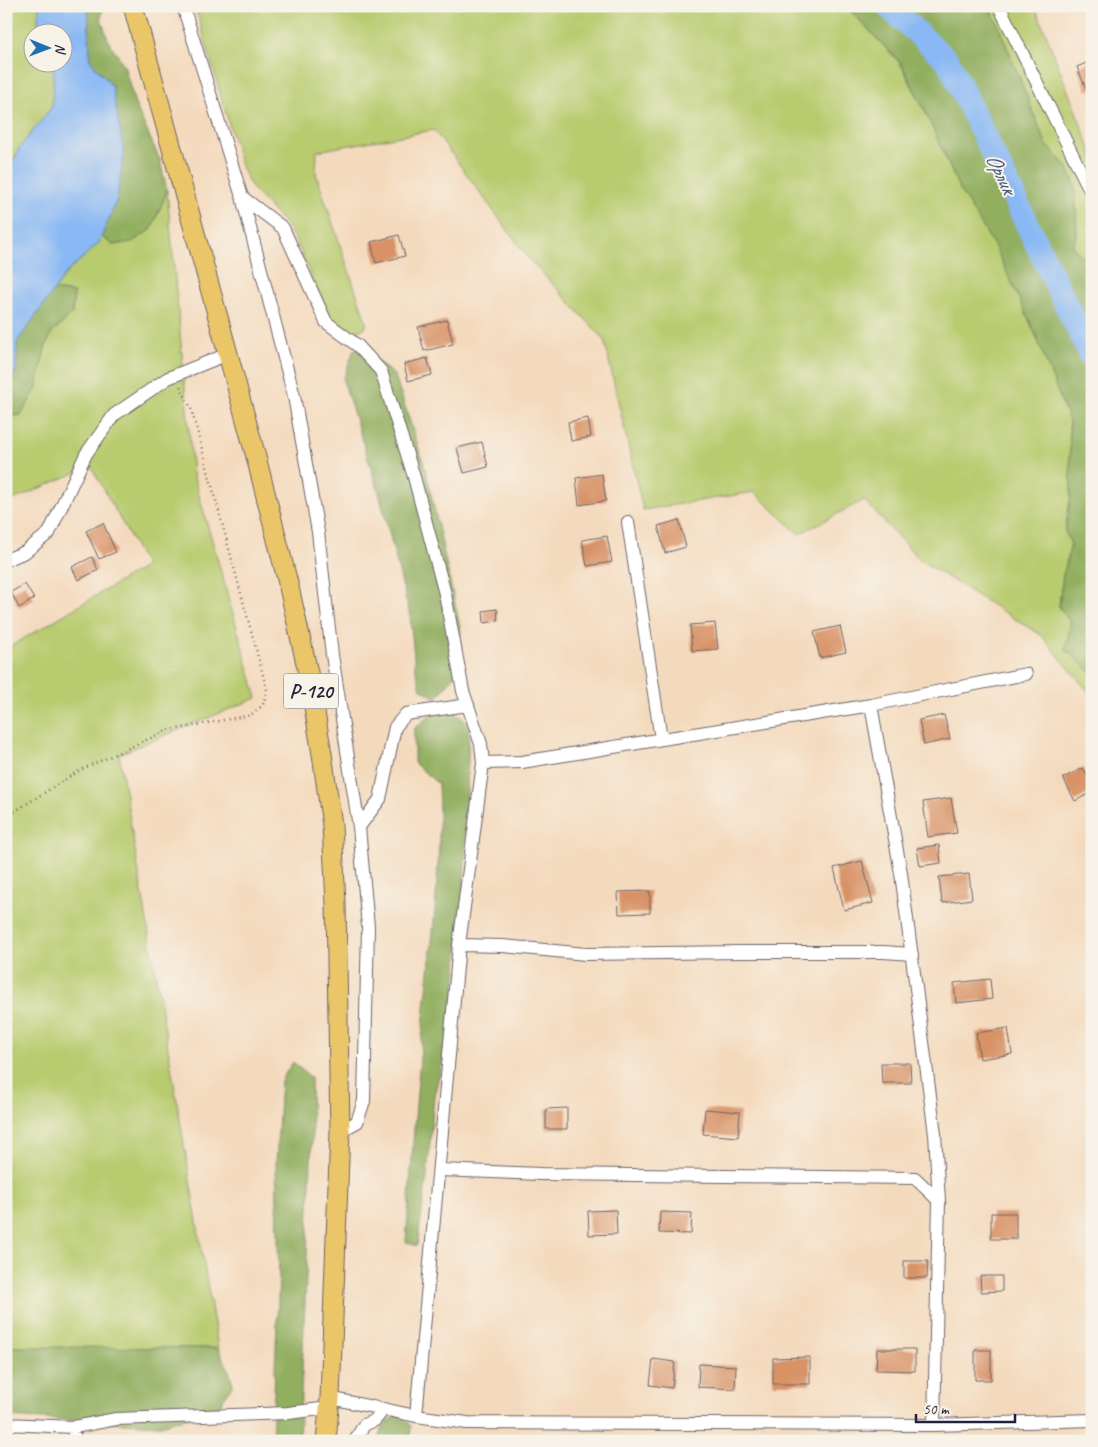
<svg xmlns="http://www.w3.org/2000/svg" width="1098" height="1447" viewBox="0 0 1098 1447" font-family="Caveat,sans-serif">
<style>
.green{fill:#b8cb6e;stroke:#6d7654}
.forest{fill:#92af61;stroke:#5a684e}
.water{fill:#89b8f4;stroke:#566d98}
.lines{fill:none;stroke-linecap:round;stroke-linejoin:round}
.river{stroke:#89b8f4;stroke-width:24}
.building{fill:#d89266}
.minor-casing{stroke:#6c6268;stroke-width:14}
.highway-casing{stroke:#6c6268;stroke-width:21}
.path{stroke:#6c6268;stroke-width:2.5;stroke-dasharray:1 4;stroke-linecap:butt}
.minor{stroke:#fff;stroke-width:12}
.highway{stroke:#ebc669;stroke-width:19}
.labels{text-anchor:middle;stroke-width:4;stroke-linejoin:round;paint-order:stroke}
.shield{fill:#f7f3e8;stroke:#62616f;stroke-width:1}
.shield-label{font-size:20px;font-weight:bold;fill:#22223b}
.water-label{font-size:22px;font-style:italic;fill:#46567c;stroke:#f7f3e8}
</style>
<rect width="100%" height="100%" fill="#f7f3e8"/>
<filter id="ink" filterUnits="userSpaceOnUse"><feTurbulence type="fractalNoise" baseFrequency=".02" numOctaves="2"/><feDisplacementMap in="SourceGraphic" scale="10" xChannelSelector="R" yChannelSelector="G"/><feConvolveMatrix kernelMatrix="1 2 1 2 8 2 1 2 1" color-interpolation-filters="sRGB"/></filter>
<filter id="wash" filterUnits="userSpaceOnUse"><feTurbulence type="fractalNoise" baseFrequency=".0096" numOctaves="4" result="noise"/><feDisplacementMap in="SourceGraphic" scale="20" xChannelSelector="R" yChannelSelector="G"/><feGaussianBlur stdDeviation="1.12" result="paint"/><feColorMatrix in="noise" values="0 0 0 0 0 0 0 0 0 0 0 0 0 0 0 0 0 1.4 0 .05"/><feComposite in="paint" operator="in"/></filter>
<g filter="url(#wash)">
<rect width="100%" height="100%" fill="#f4dabd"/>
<!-- green -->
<path class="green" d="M6 6H39L38 24 42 32H32V62L54 63 52 107 20 147 6 176Z
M195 6H846L900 63 925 111 960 190 995 247 1035 333 1069 421 1071 495 1065 531 1071 544 1063 575 1059 606 1071 624 1080 661 1092 673V696L1041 635 921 561 864 500 799 534 754 492 643 510 604 339 529 259 434 130 317 151 316 174 366 321V327L355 332 347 331 328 316 298 245 286 225 252 188 242 169Z
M987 6H1035L1092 153V265L1072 247 1077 235 1075 186 1068 168 1046 144 996 20Z
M167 191 193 474 257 698 119 754 218 1348 6 1347V649L146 566 91 466 6 503V417L21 414 37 388 45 348 52 333 72 314 74 293 54 290 67 272 99 243 101 236 113 245C153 239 153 224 167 191Z"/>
<!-- forest -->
<path class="forest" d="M88 6H103L101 19 109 42 124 65 135 104 160 160 167 191 151 230 132 242 113 245 101 236 117 199 112 86 90 60Z
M846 6H987L996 20 1046 144 1068 168 1075 186 1077 235 1072 247 1092 265V673L1065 649 1071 624 1059 606 1063 575 1071 544 1065 531 1071 495 1069 421 1035 333 995 247 960 190 925 111 901 63Z
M54 290 74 293 72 314 52 333 45 348 37 388 21 415 6 417V391L16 370 17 342Z
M354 349 374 358 395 376 426 471 461 631 457 663 453 678 436 698 421 689 415 667 410 615 380 496 343 380Z
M451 707 469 725 464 884 452 1025 434 1096 427 1177 417 1246 406 1242C411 1174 415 1106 422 1038 430 954 443 869 438 784L414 763V729L432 713Z
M293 1062 311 1078 312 1138 299 1441H272L279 1277 276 1164 281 1080Z
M6 1347 218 1348 228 1368 233 1384 217 1409 160 1425 6 1417Z
M398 1414 411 1425 410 1441H380L381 1428Z"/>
<!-- water -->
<path class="water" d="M39 6H88L90 60 112 86 124 153 117 199 99 243 67 272 17 342 16 370 6 391V176L20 147 52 107 54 63 62 62V32H42L38 24Z"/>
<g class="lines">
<!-- river -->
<path class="river" d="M888 6 948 61 1092 358"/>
</g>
<g id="blocks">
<!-- building -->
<path class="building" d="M1091 61 1092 89 1087 91 1077 67Z
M399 235 405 256 376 263 371 242Z
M447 320 453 344 424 351 418 327Z
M427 358 432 375 408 381 404 364Z
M588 418 591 437 571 441 568 422Z
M482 442 488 467 464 473 457 448Z
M602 474 606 501 579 505 576 478Z
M679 520 686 547 665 553 658 526Z
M103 523 116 552 99 559 86 531Z
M607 536 612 562 587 566 582 540Z
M92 557 98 570 78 580 72 567Z
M25 584 34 599 19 608 11 592Z
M497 609 498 621 484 623 483 611Z
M715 623 718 649 692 651 690 625Z
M840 626 846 652 820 658 814 632Z
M944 715 950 739 924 745 919 720Z
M1083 768 1092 784V792L1075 801 1063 778Z
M951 798 957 833 928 837 923 802Z
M939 845 941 863 920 866 917 848Z
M862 861 873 903 844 910 834 868Z
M969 874 972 899 942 903 939 877Z
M650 891V913L619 914 618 892Z
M990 979 992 999 956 1003 954 983Z
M1008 1028 1012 1054 980 1059 976 1033Z
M881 1063H910L911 1083H882Z
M567 1108V1129H546V1109Z
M705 1109 740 1112 738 1137 703 1134Z
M616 1210 617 1234 589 1235 588 1211Z
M660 1212 692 1213 691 1234 659 1233Z
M991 1213H1016V1239H991Z
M904 1261H928L927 1278H904Z
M980 1276H1002V1291L981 1292Z
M877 1349H915V1371L876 1370Z
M975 1350H991V1380H975Z
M810 1357V1384H773V1358Z
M653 1359 675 1362 672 1388 650 1385Z
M699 1364 736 1366 735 1389 698 1387Z"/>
</g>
</g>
<g filter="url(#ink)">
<use href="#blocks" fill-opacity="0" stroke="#6c6268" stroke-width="1"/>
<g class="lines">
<defs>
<path id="minor" d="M183 6 242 197 294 396 318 532 332 655 359 827 368 927 364 1101 357 1122 340 1131
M999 6 1092 194
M242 197 283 228 326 322 358 346 381 371 414 477 445 594 463 691 481 744 483 763 522 762 871 705 1026 674
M628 522 661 739
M6 560 25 552 49 533 86 454 114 415 168 378 228 354
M871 705 901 873 935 1134 939 1201 934 1425
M359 827 380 799 395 727 406 714 468 705
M459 945 503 946 586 954 742 952H883L912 954
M439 1170 541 1174 915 1178 939 1201
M330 1398 416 1416 467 1423 934 1425 1092 1420
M416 1416 459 945 483 763
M6 1424 74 1427 116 1419 288 1413 329 1408
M74 1441V1427
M355 1441 364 1425 375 1420 384 1409"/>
<path id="highway" d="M133 6 255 453 289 587 309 677 322 754 332 825 336 904 340 1131 330 1398 326 1441"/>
</defs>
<!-- minor casing -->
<use href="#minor" class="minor-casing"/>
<!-- highway casing -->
<use href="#highway" class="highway-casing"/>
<!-- path -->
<path class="path" d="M6 817 80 770 166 731 251 715 263 705 267 690 191 408 180 386"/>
<!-- minor -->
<use href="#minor" class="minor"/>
<!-- highway -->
<use href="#highway" class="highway"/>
</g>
</g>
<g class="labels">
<!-- shield labels -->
<rect class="shield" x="283.5" y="673.5" width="55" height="35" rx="4"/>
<g class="shield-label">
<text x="311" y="698">Р-120</text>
</g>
<!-- water labels -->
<g class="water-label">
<text transform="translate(1002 173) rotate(64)" y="8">Орлик</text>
</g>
</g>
<!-- margin -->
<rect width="1098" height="1447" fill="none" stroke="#f7f3e8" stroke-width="25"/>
<!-- north arrow -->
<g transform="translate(48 48) rotate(91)"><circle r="24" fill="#f7f3e8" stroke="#a29fa3"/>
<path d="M0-4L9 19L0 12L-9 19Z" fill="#1f6fb2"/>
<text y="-8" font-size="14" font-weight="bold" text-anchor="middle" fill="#22223b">N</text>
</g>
<!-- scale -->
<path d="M916 1414v8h99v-8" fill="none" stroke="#22223b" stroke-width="2.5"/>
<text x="923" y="1414" font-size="15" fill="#22223b" stroke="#f7f3e8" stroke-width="4" paint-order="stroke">50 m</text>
</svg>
